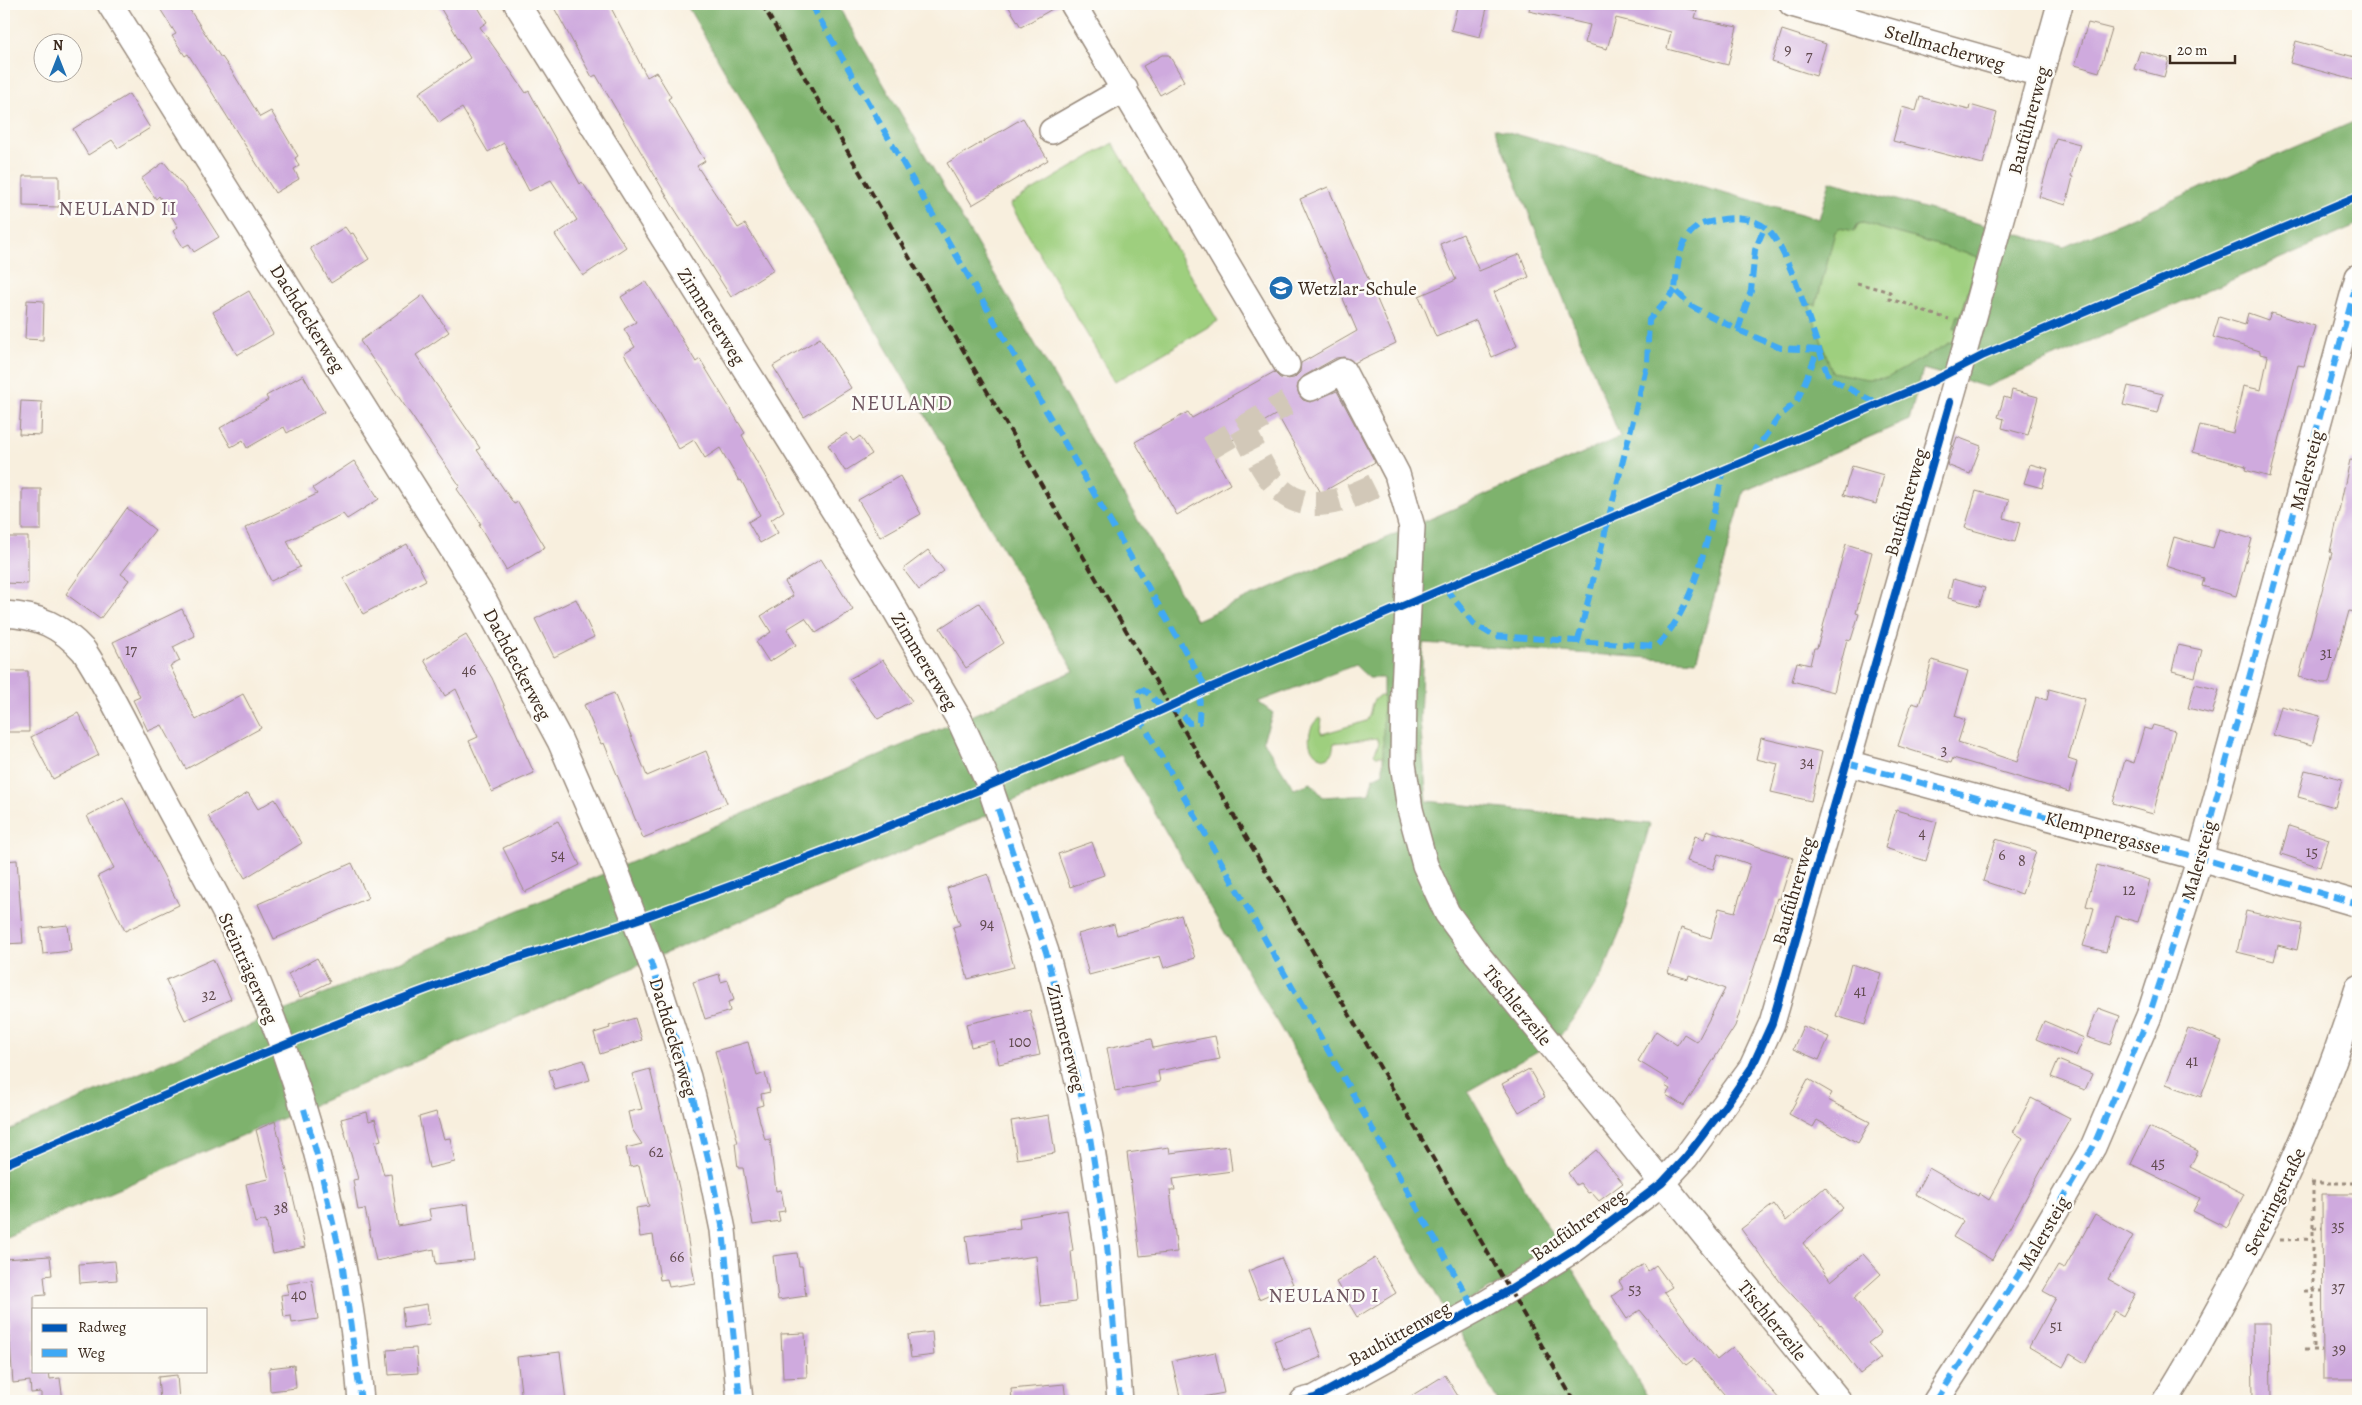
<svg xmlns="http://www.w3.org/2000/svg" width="2362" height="1405" viewBox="0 0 2362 1405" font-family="Alegreya,serif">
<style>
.green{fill:#9ecf7e;stroke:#6c7c4e}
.forest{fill:#7eb26d;stroke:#5c6e46;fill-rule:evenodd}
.building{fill:#cfaade}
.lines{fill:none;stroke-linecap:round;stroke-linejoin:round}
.minor-tunnel{stroke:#d2c8b8;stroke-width:25;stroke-dasharray:25 12;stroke-linecap:butt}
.minor-casing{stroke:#9a8c7e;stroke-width:28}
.path{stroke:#9a8c7e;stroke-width:3;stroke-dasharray:4 4;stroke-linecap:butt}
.minor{stroke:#fff;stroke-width:25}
.rail{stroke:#3b2a1e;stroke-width:4;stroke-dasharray:8 4;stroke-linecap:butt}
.quiet{stroke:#3fa9f5;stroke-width:6;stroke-dasharray:12 6;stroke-linecap:butt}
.cycleway-casing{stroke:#fdfcf7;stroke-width:11}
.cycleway{stroke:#0057b8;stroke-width:8}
.labels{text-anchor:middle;stroke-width:5;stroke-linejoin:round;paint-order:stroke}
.number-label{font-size:16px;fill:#604a4e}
.street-label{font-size:19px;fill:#3b2a1e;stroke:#fdfcf7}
.poi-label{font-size:19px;fill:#3b2a1e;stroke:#fdfcf7;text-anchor:start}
.neighbourhood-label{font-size:20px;letter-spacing:1px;fill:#6f5761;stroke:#fdfcf7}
.quarter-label{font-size:21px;letter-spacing:1px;fill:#6f5761;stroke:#fdfcf7}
</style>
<rect width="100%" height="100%" fill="#fdfcf7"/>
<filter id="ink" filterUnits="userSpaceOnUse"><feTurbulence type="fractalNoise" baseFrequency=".02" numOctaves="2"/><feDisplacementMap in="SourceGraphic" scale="10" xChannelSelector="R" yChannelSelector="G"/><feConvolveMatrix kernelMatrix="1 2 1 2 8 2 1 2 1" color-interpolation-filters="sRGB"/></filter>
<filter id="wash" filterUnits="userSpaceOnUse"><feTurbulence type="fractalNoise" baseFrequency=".0096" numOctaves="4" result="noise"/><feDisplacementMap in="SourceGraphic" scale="20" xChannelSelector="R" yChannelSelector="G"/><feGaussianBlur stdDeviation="1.12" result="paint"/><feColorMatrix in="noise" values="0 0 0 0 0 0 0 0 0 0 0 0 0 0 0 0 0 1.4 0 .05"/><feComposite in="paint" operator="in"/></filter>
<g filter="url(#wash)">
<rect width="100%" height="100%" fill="#f8efde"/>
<!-- green -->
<path class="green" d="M1113 143 1218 321 1115 382 1010 204Z
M1863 223 1979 257 1945 375 1923 369 1909 420 1744 491 1696 661 1430 519 1824 350 1808 303 1816 305 1835 231 1839 228 1855 230 1858 224Z
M1381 696 1385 697V756H1376L1374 754 1379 743 1377 738 1334 743 1332 754 1327 758C1306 757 1304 729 1319 718L1322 720 1320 730 1322 734 1366 721C1373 713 1368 698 1381 696Z"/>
<!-- forest -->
<path class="forest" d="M686 4H837L1196 620 1620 437 1494 128 1819 219 1830 181 1987 226 1945 375 1923 369 1909 420 1744 491 1696 661 1423 643 1420 720 1427 801 1650 824 1620 931 1603 973 1582 1007 1557 1040 1468 1091 1561 1250 1447 1313 1121 755 1006 804 968 717 1074 671ZM1863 223 1978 257 1961 316 1958 315 1954 328H1958L1955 340 1887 378 1867 379 1832 372 1809 304 1816 305 1835 232 1839 228 1854 231 1858 224ZM1355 665 1369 678H1383V773L1373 778 1369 794 1323 797 1311 783 1294 789 1263 740 1273 713 1258 702Z
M2358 120V225L1986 387 1964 380 2006 231 2064 247Z
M949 725 974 778 988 815 657 957 622 866Z
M610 871 644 963 309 1107 277 1014Z
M264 1019 297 1112 4 1238V1132Z
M1568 1261 1650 1401H1498L1457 1330Z"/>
<g id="blocks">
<!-- building -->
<path class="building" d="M157 4H186L221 58 222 57 233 73 260 117 271 111 298 156 295 158 299 166 294 169 299 179 275 193 188 54 185 56 172 36 176 34Z
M438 4H476L487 22 480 27 526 93 529 91 580 184 582 182 626 247 583 276 555 235 577 220 551 180 529 191 504 143 488 152 462 108 439 123 419 93 470 58Z
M552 4H609L647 77 656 72 671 97 668 99 705 161 697 166 738 228 745 224 774 270 731 297 672 205 596 75 592 77Z
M1007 4H1059V5L1021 27Z
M1458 4H1488L1480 37 1451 30Z
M1530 4H1667L1697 11 1695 18 1737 27 1728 65 1667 49 1671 32 1616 18 1607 49 1585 43 1590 25 1529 11Z
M2088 23 2112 29 2099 72 2075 65Z
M1782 30 1826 44 1816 76 1772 62Z
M2296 41 2358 58V81L2290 63Z
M2140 51 2169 59 2164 77 2134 69Z
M1162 55H1169L1184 81 1160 95 1143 66Z
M129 94 150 128 118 148 112 140 88 155 73 129Z
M1920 97 1969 110 1970 105 1997 113 1983 164 1893 141 1902 107 1916 111Z
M1023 118 1048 160 972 205 947 163Z
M2056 138 2080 144 2071 176 2073 177 2066 205 2039 197Z
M164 162 198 204 219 237 194 252 189 244 183 247 173 231 178 227 159 196 156 199 141 179Z
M23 176H59V207L23 206Z
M1328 187 1396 343 1354 363 1344 357 1336 358 1304 376 1299 381 1297 388 1299 395 1303 400 1310 402 1337 391 1375 462 1321 493 1277 414 1212 452 1230 484 1177 515 1135 442 1188 412 1192 418 1274 372 1280 378 1287 379 1294 378 1300 372 1301 363 1357 331 1300 199Z
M345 227 350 234 353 233 369 259 331 283 310 248Z
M1463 234 1479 271 1520 254 1529 277 1494 292 1517 346 1492 357 1476 320 1436 337 1419 296 1456 280 1440 244Z
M646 281 696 362 700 359 745 433 742 435 784 511 771 520 778 533 760 543 748 522 760 515 741 480 739 481 720 448 705 458 694 440 679 449 624 354 635 347 624 329 636 322 621 297Z
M249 291 273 334 237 355 213 312Z
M423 295 449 332 416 355 480 448 477 450 514 504 518 502 545 547 506 570 479 525 481 524 457 489 460 486 360 341Z
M27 300 44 301 43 340 25 339Z
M2248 313 2268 320 2271 313 2315 326 2304 366 2298 365 2270 477 2245 470 2246 466 2193 452 2200 425 2233 433 2243 386 2261 390 2268 356 2260 354V351L2213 337 2219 317 2245 325Z
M820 338 851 388 804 417 773 366Z
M303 375 324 412 287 433 284 427 247 448 243 440 231 447 220 428 268 400 266 396Z
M2128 386 2163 394 2158 413 2123 405Z
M2012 390 2038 397 2028 435 2002 428 2004 419 1998 417 2004 397 2010 399Z
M21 401 42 402 41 435 19 434Z
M847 433 853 441 860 436 872 454 845 471 828 445Z
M1957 437 1981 446 1970 474 1947 465Z
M2350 460 2358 461V602L2356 612 2349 611 2329 683H2322L2299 677 2332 553 2330 552Z
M354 461 379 499 347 519 343 514 287 541 300 567 271 581 245 528 317 494 313 488Z
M2030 464 2048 469 2042 488 2024 483Z
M1852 466 1884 475 1876 504 1843 495Z
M900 476 921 514 880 537 858 500Z
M22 489H41V530H22Z
M1976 491 2009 500 2004 518 2020 523 2015 542 1965 528Z
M127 508 155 530 121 574 129 580 100 619 66 594Z
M2219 529 2252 539 2236 596 2202 586 2204 578 2166 566 2174 537 2213 548Z
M4 537H28V584L4 583Z
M407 544 426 580 363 614 343 578Z
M1846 544 1872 552 1856 613 1859 614 1851 640 1847 639 1834 692 1792 681 1797 662 1810 665 1814 648H1817Z
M928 550 944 571 919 590 903 569Z
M821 559 853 610 816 633 805 618 787 629 796 645 769 662 756 642 771 632 761 616 793 596 785 582Z
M1953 579 1985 588 1979 606 1948 598Z
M576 599 594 637 554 657 535 619Z
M979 603 1004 643 966 668 940 628Z
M182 609 195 636 173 647 180 661 170 666 196 720 243 694 261 728 186 769 162 725 148 731 133 700 140 697 113 642Z
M466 635 492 678 534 773 492 792 469 741 478 737 456 689 445 696 424 660Z
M2178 645 2202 650 2195 677 2172 671Z
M883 660 912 701 878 719 849 679Z
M1932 660 1968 671 1955 716 1965 720 1958 742 2017 762 2036 697 2047 700 2049 689 2085 699 2068 759 2077 762 2069 792 1953 758 1951 763 1898 746 1912 703 1919 705Z
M4 671H28L29 732H4Z
M2195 684 2219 690 2212 714 2188 708Z
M614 693 647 776 706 751 727 803 643 838 604 743 601 744 584 705Z
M2281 706 2320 716 2312 745 2273 735Z
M78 713 99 755 53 779 31 737Z
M2153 725 2175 731 2153 814 2113 803 2125 760 2134 763 2144 728 2151 730Z
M1761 738 1822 752 1811 801 1771 792 1778 764 1756 759Z
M2305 770 2342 779 2335 807 2298 797Z
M248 793 258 809 275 799 302 843 245 878 208 816Z
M123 797 179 905 125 931 98 876 114 868 87 816Z
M1896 810 1937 822 1926 861 1885 848Z
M558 821 580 865 525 892 503 848Z
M2289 826 2329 839 2320 867 2281 854Z
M1707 830 1793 858 1780 899 1777 898 1735 1026 1684 1106 1666 1095 1670 1089 1665 1086 1669 1080 1638 1061 1656 1031 1677 1045 1684 1034 1697 1042 1725 989 1689 975 1688 979 1668 973 1681 928 1711 938 1719 908 1735 912 1750 864 1718 854 1713 869 1687 861 1695 836 1704 839Z
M1996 839 2036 851 2022 894 1983 881Z
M1092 842 1104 875 1070 887 1058 854Z
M17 860 23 943 4 944V861Z
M352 863 368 898 274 939 258 904Z
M2097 865 2150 880 2138 922 2116 916 2106 952 2083 946 2094 908 2086 906Z
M988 874 1014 967 968 979 953 927 960 925 947 888Z
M2246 911 2302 924 2297 950 2278 945 2274 961 2237 952Z
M1181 915 1195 958 1164 968 1160 956 1089 975 1078 934 1114 924 1117 935 1151 926 1150 925Z
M68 925 71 951 43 954 40 928Z
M317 958 330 982 300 997 288 974Z
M213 959 231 999 185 1020 166 980Z
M1851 964 1881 973 1865 1025 1836 1016Z
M719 974 721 982 728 980 734 1000 728 1002 730 1011 705 1019 693 982Z
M2098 1008 2120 1016 2110 1045 2087 1037Z
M1030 1010 1040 1055 999 1064 994 1041 971 1047 966 1024Z
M635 1018 642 1040 600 1054 594 1033 610 1028 609 1026Z
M2044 1021 2084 1038 2076 1056 2036 1039Z
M1803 1026 1829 1037 1819 1060 1793 1049Z
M2188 1028 2222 1041 2201 1097 2166 1084Z
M1215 1036 1220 1059 1158 1071 1160 1082 1115 1091 1107 1048 1151 1039 1153 1048Z
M748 1042 757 1076 765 1073 770 1092 761 1094 763 1105 756 1107 765 1140 770 1139 776 1191 781 1190 785 1211 778 1212 780 1221 753 1225 743 1168H738L735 1143H738L715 1051Z
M584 1060 590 1080 555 1090 549 1070Z
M2058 1060 2092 1074 2085 1090 2051 1077Z
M650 1069 680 1192 695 1283 669 1287 667 1279 660 1280 653 1235 640 1237 636 1208 649 1206 639 1165 630 1167 626 1148 642 1144 632 1129 628 1112 642 1109 632 1074Z
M1529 1069 1545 1097 1519 1112 1502 1084Z
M1808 1079 1832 1093 1828 1100 1870 1122 1858 1143 1817 1120 1813 1127 1789 1114Z
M2031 1098 2070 1118 1992 1260 1953 1237 1963 1221 1915 1194 1929 1168 1978 1196 1979 1193 1989 1200 2023 1138 2013 1132Z
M367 1112 369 1121 375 1119 381 1140 375 1142 384 1175 391 1174 398 1226 431 1220 429 1209 468 1204 474 1260 436 1264 434 1249 376 1261 365 1209 358 1210 353 1180 358 1179 341 1119Z
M436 1112 444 1139 450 1138 455 1162 429 1168 419 1117Z
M1049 1115 1055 1153 1017 1159 1011 1121Z
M275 1121 305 1247 273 1254 266 1220 255 1223 246 1184 269 1179 256 1130Z
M2149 1127 2198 1151 2190 1167 2244 1194 2227 1228 2193 1211 2200 1198 2131 1164Z
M1229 1146 1232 1171 1173 1179 1175 1190H1170L1177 1252 1140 1256 1127 1153 1169 1147 1170 1153Z
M1596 1150 1623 1183 1599 1201 1591 1192 1588 1193 1580 1183 1576 1185 1568 1173Z
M1825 1187 1843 1208 1803 1243 1831 1281 1863 1254 1881 1274 1854 1298 1881 1333 1868 1343 1881 1358 1860 1374 1822 1325 1821 1326 1781 1283 1741 1229 1774 1204 1786 1221Z
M2322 1194H2358V1379H2323Z
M1067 1210 1073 1250 1071 1251 1076 1302 1041 1306 1036 1256 970 1265 966 1236 1020 1228 1019 1218Z
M2095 1214 2133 1236 2108 1279 2135 1294 2123 1316 2115 1311 2085 1363 2070 1354 2063 1367 2029 1347 2056 1298 2043 1291 2058 1266 2064 1269Z
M797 1253 799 1266H802L806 1296 778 1300 773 1256Z
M50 1256 52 1275 44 1276 46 1295 34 1296V1371H49L50 1379 60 1378 63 1401H41V1392L31 1393 30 1381 13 1383 12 1370 4 1259Z
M1281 1258 1293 1284 1259 1299 1248 1271Z
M1375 1258 1396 1293 1357 1317 1336 1282Z
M115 1261 117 1280 80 1283 79 1264Z
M1644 1264 1648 1271 1656 1265 1672 1287 1664 1292 1717 1360 1733 1347 1781 1401H1730L1694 1359 1686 1365 1640 1310 1627 1319 1612 1296 1623 1288 1619 1281Z
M312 1280 318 1319 292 1323 291 1316 284 1317 281 1295 288 1294 286 1284Z
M427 1304 430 1324 404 1328 402 1308Z
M2252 1323H2270L2271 1401H2253Z
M1311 1328 1322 1357 1285 1371 1274 1341Z
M932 1332 934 1355 911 1358 908 1335Z
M805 1333 807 1377 783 1378 781 1334Z
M416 1348 418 1373 389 1375 387 1350Z
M560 1352 566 1401H522L517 1357Z
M1215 1352 1224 1393 1181 1401 1172 1361Z
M294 1365 296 1388 270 1391 269 1368Z
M177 1375 179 1401H160L158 1377Z
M1445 1375 1461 1401H1403Z
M1064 1384 1066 1401H1012L1011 1389Z"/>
</g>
</g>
<g filter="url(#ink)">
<use href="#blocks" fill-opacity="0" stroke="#9a8c7e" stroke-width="1"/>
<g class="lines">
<!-- minor-tunnel -->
<path class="minor-tunnel" d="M1242 428C1253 447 1262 470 1276 485 1309 524 1362 492 1397 474
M1209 448 1287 403"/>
<defs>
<path id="minor" d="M110 4 483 598 560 741 615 868 652 965 688 1077 711 1171 723 1230 740 1401
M517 4 883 589 960 721 989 784 1046 952 1071 1050 1090 1137 1107 1245 1120 1401
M1073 4 1287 365
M1792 4 2040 74
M1052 131 1125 89
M1311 388 1343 371 1397 474 1412 527 1404 689 1403 764 1410 809 1425 865 1447 913 1477 954 1839 1401
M4 614C39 616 60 625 84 651 114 697 137 749 163 797 196 859 232 920 259 985 313 1116 350 1259 361 1401
M1847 763 2200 858 2358 904
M1303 1401 1315 1398 1475 1310 1575 1249 1662 1183 1686 1157 1752 1067 1772 1023 1847 763 1960 367 2060 4
M1936 1401 2019 1274 2093 1147 2149 1016 2200 858 2358 277
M2165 1401C2184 1372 2201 1341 2218 1310 2276 1207 2323 1100 2358 988"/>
</defs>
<!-- minor casing -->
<use href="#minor" class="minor-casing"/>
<!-- path -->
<path class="path" d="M1857 283 1890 292 1889 299 1918 307V310L1949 319
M2311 1183H2358
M2313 1183V1350
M2313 1228H2322
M2280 1240 2313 1239
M2304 1291H2322
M2304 1350H2322"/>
<!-- minor -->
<use href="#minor" class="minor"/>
<!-- rail -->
<path class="rail" d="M762 4 1574 1401"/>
<!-- quiet -->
<path class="quiet" d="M811 4 1207 689
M1738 330 1751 291 1755 250 1765 226
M1818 350 1781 348 1738 330 1691 306 1675 290C1677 270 1678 240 1697 227 1701 223 1710 222 1715 221 1730 216 1753 217 1766 228 1790 248 1816 344 1829 378L1878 404
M1751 456 1779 417 1797 401 1818 350
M1445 588 1474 624 1494 636 1656 646C1698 607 1710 524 1724 470
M1578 641 1647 364 1649 320 1675 290
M1200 693 1199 722 1189 723C1176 705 1179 714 1162 706 1155 702 1151 694 1143 690L1139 692 1137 697 1142 722 1475 1310
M1847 763 2200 858 2358 904
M998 809 1046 952 1071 1050 1090 1137 1107 1245 1120 1401
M650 960 688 1077 711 1171 723 1230 740 1401
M304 1109 317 1155 342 1261 361 1401
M1936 1401 2019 1274 2093 1147 2149 1016 2200 858 2358 277"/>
<defs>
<path id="cycleway" d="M4 1165C151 1101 298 1036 449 981 516 957 585 938 653 914 840 847 1027 775 1207 689L1931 382 1984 355 2358 196
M1303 1401 1315 1398 1510 1290 1575 1249 1662 1183 1686 1157 1728 1102 1752 1067 1772 1023 1950 402"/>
</defs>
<!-- cycleway casing -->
<use href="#cycleway" class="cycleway-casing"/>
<!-- cycleway -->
<use href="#cycleway" class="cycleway"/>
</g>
</g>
<!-- icons -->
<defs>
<symbol id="school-disc" viewBox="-11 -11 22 22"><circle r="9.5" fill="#1f6fb2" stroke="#fdfcf7"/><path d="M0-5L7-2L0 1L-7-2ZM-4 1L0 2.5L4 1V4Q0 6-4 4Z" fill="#fff"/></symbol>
</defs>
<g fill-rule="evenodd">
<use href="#school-disc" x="1267" y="274" width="28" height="28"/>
</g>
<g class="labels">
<!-- number labels -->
<g class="number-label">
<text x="1788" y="55">9</text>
<text x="1809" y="61">7</text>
<text x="131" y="655">17</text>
<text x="2326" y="658">31</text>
<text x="469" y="675">46</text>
<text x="1944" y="755">3</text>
<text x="1807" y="767">34</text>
<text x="1922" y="838">4</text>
<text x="2312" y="857">15</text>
<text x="558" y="860">54</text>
<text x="2002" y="860">6</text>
<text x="2022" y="866">8</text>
<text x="2129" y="895">12</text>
<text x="987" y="929">94</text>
<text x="1860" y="996">41</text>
<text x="209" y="1000">32</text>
<text x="1020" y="1047">100</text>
<text x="2192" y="1066">41</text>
<text x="656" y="1157">62</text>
<text x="2158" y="1168">45</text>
<text x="281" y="1213">38</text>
<text x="2338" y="1231">35</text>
<text x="677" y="1262">66</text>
<text x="2338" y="1292">37</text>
<text x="1635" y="1294">53</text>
<text x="299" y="1300">40</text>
<text x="2056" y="1331">51</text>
<text x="2339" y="1354">39</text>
</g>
<!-- street labels -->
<g class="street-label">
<text transform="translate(1945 47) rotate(16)" y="7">Stellmacherweg</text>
<text transform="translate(2028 120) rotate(-75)" y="7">Bauführerweg</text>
<text transform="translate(712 316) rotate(58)" y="7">Zimmererweg</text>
<text transform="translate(308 318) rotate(58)" y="7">Dachdeckerweg</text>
<text transform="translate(2306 470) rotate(-75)" y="7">Malersteig</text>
<text transform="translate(1905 502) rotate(-74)" y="7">Bauführerweg</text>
<text transform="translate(925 661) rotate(59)" y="7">Zimmererweg</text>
<text transform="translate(518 664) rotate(62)" y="7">Dachdeckerweg</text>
<text transform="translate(2103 832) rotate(15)" y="7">Klempnergasse</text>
<text transform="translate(2198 860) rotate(-74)" y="7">Malersteig</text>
<text transform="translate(1793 891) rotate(-74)" y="7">Bauführerweg</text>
<text transform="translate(249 968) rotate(66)" y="7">Steinträgerweg</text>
<text transform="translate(1518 1005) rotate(51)" y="7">Tischlerzeile</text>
<text transform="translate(674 1037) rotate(73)" y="7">Dachdeckerweg</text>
<text transform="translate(1067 1038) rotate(76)" y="7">Zimmererweg</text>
<text transform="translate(2274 1201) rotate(-64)" y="7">Severingstraße</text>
<text transform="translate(1578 1224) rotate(-35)" y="7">Bauführerweg</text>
<text transform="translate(2043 1233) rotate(-60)" y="7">Malersteig</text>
<text transform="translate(1773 1320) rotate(51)" y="7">Tischlerzeile</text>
<text transform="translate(1399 1333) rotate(-29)" y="7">Bauhüttenweg</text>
</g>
<!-- poi labels -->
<g class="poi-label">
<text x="1298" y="295">Wetzlar-Schule</text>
</g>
<!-- neighbourhood labels -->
<g class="neighbourhood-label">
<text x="118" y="215">NEULAND II</text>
<text x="1324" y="1302">NEULAND I</text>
</g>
<!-- quarter labels -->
<g class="quarter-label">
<text x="902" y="410">NEULAND</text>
</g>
</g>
<!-- margin -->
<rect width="2362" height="1405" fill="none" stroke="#fdfcf7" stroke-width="20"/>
<!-- legend -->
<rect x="32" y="1308" width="175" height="65" fill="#fdfcf7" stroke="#afa8a0"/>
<rect x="42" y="1324" width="25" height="8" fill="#0057b8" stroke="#afa8a0"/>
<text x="78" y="1332" font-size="15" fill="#3b2a1e">Radweg</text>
<rect x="42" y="1349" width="25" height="8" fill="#3fa9f5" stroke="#afa8a0"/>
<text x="78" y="1358" font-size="15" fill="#3b2a1e">Weg</text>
<!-- north arrow -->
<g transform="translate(58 58)"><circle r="24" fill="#fdfcf7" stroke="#afa8a0"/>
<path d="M0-4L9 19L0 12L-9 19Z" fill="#1f6fb2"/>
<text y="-8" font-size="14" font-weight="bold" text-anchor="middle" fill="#3b2a1e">N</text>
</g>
<!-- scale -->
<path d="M2170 55v8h65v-8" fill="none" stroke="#3b2a1e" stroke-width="2.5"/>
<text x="2177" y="55" font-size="15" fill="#3b2a1e" stroke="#fdfcf7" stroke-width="4" paint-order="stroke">20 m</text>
</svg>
